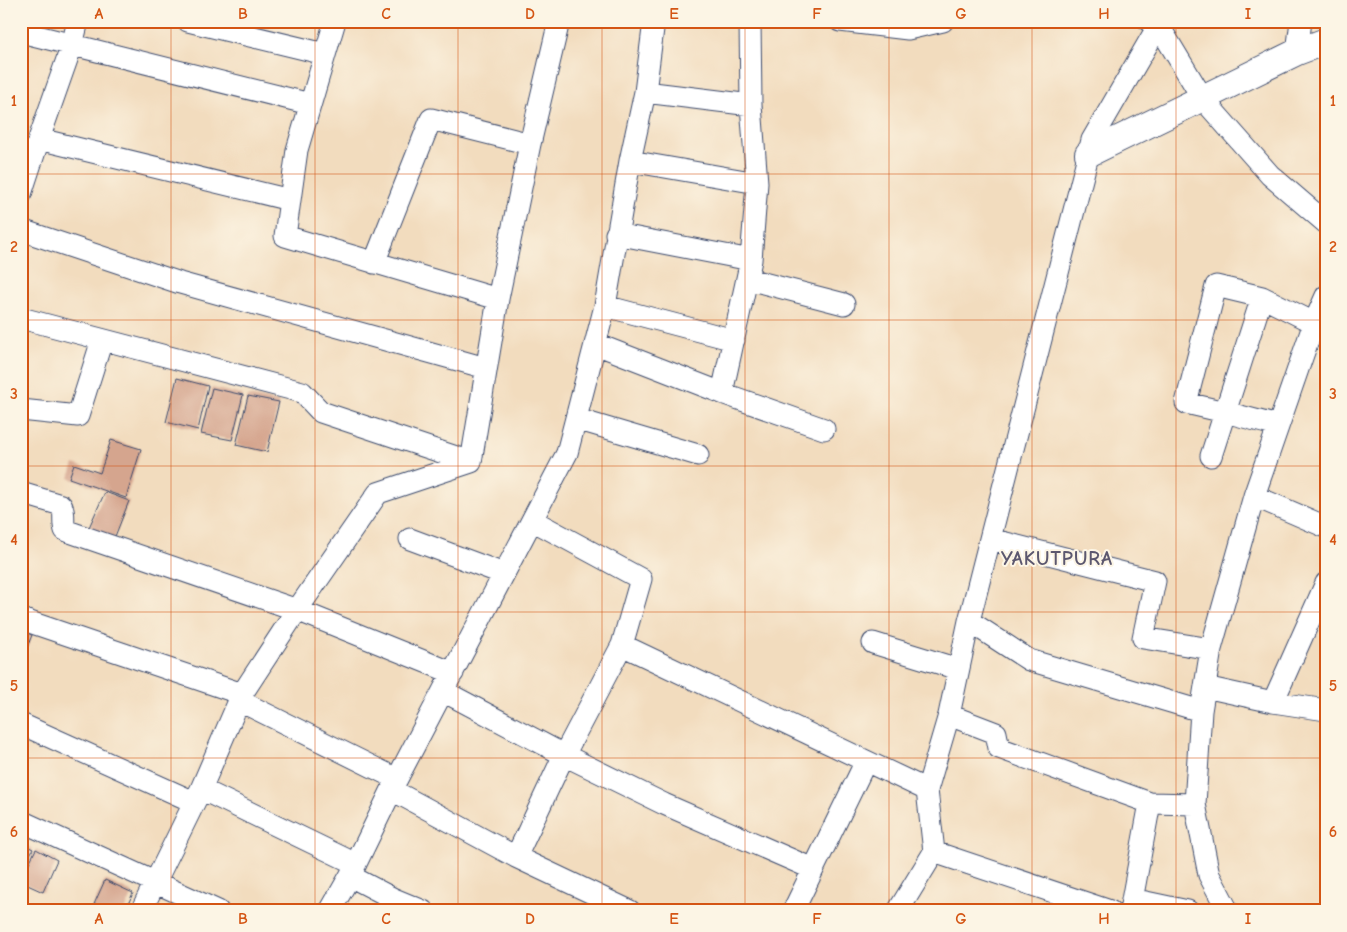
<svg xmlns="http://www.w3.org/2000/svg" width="1347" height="932" viewBox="0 0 1347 932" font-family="'Comic Neue',sans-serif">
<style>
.building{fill:#d5a58e}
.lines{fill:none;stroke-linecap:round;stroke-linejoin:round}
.minor-casing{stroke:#3b496c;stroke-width:23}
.tertiary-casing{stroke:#3b496c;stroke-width:28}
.minor{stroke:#fff;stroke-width:21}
.tertiary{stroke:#fff;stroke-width:26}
.grid{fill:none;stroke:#d45514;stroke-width:1;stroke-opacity:0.55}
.labels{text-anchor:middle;stroke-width:4;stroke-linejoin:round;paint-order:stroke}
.district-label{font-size:20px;font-weight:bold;letter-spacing:1px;fill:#5c586f;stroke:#fcf5e5}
.neatline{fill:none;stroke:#d45514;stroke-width:2}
.grid-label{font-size:16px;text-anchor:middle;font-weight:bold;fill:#d45514}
</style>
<rect width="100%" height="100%" fill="#fcf5e5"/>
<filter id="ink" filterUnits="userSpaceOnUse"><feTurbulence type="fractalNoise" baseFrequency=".02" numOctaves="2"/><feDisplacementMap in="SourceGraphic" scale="10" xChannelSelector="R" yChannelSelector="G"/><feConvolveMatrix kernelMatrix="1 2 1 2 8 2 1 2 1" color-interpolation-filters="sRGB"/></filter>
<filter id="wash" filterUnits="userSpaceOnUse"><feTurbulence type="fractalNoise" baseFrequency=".0096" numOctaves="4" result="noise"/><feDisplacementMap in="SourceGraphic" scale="20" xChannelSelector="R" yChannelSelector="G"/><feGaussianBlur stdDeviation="1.12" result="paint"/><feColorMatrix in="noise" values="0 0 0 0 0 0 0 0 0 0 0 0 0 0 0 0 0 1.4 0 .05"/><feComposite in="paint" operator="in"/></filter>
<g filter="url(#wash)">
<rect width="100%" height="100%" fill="#f2dcbe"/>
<g id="blocks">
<!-- building -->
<path class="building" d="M177 378 208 386 198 430 166 422Z
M212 388 243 395 232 440 201 434Z
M248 396 279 402 267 452 236 445Z
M111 440 141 449 126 498 69 478 74 464 100 473Z
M105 492 129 501 112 544 86 534Z
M21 630 32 635 21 663Z
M21 843 33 849 21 872Z
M36 849 57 860 43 892 21 882V879Z
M105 880 133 893 125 911H91Z"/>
</g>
</g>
<g filter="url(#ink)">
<use href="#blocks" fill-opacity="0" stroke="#3b496c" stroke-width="1"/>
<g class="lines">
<defs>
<path id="minor" d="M188 21 325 54
M335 21 297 150 285 236 498 299
M840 21 908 29 943 21
M1149 21 1159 26 1203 99 1270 175 1326 223
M21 32 310 104
M1297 52 1301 21
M645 92 751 105
M39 139 290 200
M630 161 757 183
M21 194 39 139 72 45 78 21
M21 230 180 283 486 368
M616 234 751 260
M374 263 431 119 530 144
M748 279 844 304
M1262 297 1314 323
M605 306 734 340
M21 318 302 392 321 412 471 462
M596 344 722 393 824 429
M722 393 751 260 757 183 751 105 750 21
M21 410 78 416 102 340
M576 419 698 455
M1211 456 1262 297 1216 286 1186 403 1225 412 1278 426
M21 493 61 505C66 512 62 522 65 530L70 532 297 610 453 673
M1254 496 1326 527
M410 539 504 574
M990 539 1155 581 1143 638 1211 649
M21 619 242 694
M969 621 1029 660 1201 711
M873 643 958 669
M622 645 927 790
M1205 687 1273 702 1326 710
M443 691 564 755 664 804 813 869
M240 701 397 779
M1273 702 1326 583
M949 715 996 733 999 748 1150 803 1195 804
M21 724 194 802
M201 789 356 864
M392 790 516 857 630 911
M21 821 218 911
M934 852 1110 911
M516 857 564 755 622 645 641 579 532 520
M350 876 394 899 423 911
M141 911 201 789 242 694 297 610 378 493 471 462 498 299 530 144 559 21
M330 911 350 876 397 779 567 453 605 306 630 161 645 92 654 21
M793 911 866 761
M898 911 934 852 927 790 949 715 969 621 1092 140 1161 21
M1130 911 1150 803
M1134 911 1141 901 1188 911
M1228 911 1209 875 1195 804 1201 711 1211 649 1254 496 1314 323 1326 296"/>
<path id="tertiary" d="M1088 154 1297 52 1326 41"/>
</defs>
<!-- minor casing -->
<use href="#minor" class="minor-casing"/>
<!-- tertiary casing -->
<use href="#tertiary" class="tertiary-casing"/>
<!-- minor -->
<use href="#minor" class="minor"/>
<!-- tertiary -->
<use href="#tertiary" class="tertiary"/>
</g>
</g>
<!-- grid -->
<path class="grid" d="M171 21V911M315 21V911M458 21V911M602 21V911M745 21V911M889 21V911M1032 21V911M1176 21V911M21 174H1326M21 320H1326M21 466H1326M21 612H1326M21 758H1326"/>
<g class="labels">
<!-- district labels -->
<g class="district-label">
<text x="1057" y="565">YAKUTPURA</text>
</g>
</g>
<!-- margin -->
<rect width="1347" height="932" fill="none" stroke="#fcf5e5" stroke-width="55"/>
<rect x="28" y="28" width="1292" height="876" class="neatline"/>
<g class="grid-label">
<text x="99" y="19">A</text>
<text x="243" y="19">B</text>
<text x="386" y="19">C</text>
<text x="530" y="19">D</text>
<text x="674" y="19">E</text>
<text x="817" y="19">F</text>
<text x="961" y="19">G</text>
<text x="1104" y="19">H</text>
<text x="1248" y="19">I</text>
<text x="14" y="106">1</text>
<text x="1333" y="106">1</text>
<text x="14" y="252">2</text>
<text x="1333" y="252">2</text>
<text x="14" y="399">3</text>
<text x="1333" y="399">3</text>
<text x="14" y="545">4</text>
<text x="1333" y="545">4</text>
<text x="14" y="691">5</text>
<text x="1333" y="691">5</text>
<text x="14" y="837">6</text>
<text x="1333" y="837">6</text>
<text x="99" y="924">A</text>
<text x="243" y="924">B</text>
<text x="386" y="924">C</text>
<text x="530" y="924">D</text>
<text x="674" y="924">E</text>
<text x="817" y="924">F</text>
<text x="961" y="924">G</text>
<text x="1104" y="924">H</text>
<text x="1248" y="924">I</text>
</g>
</svg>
